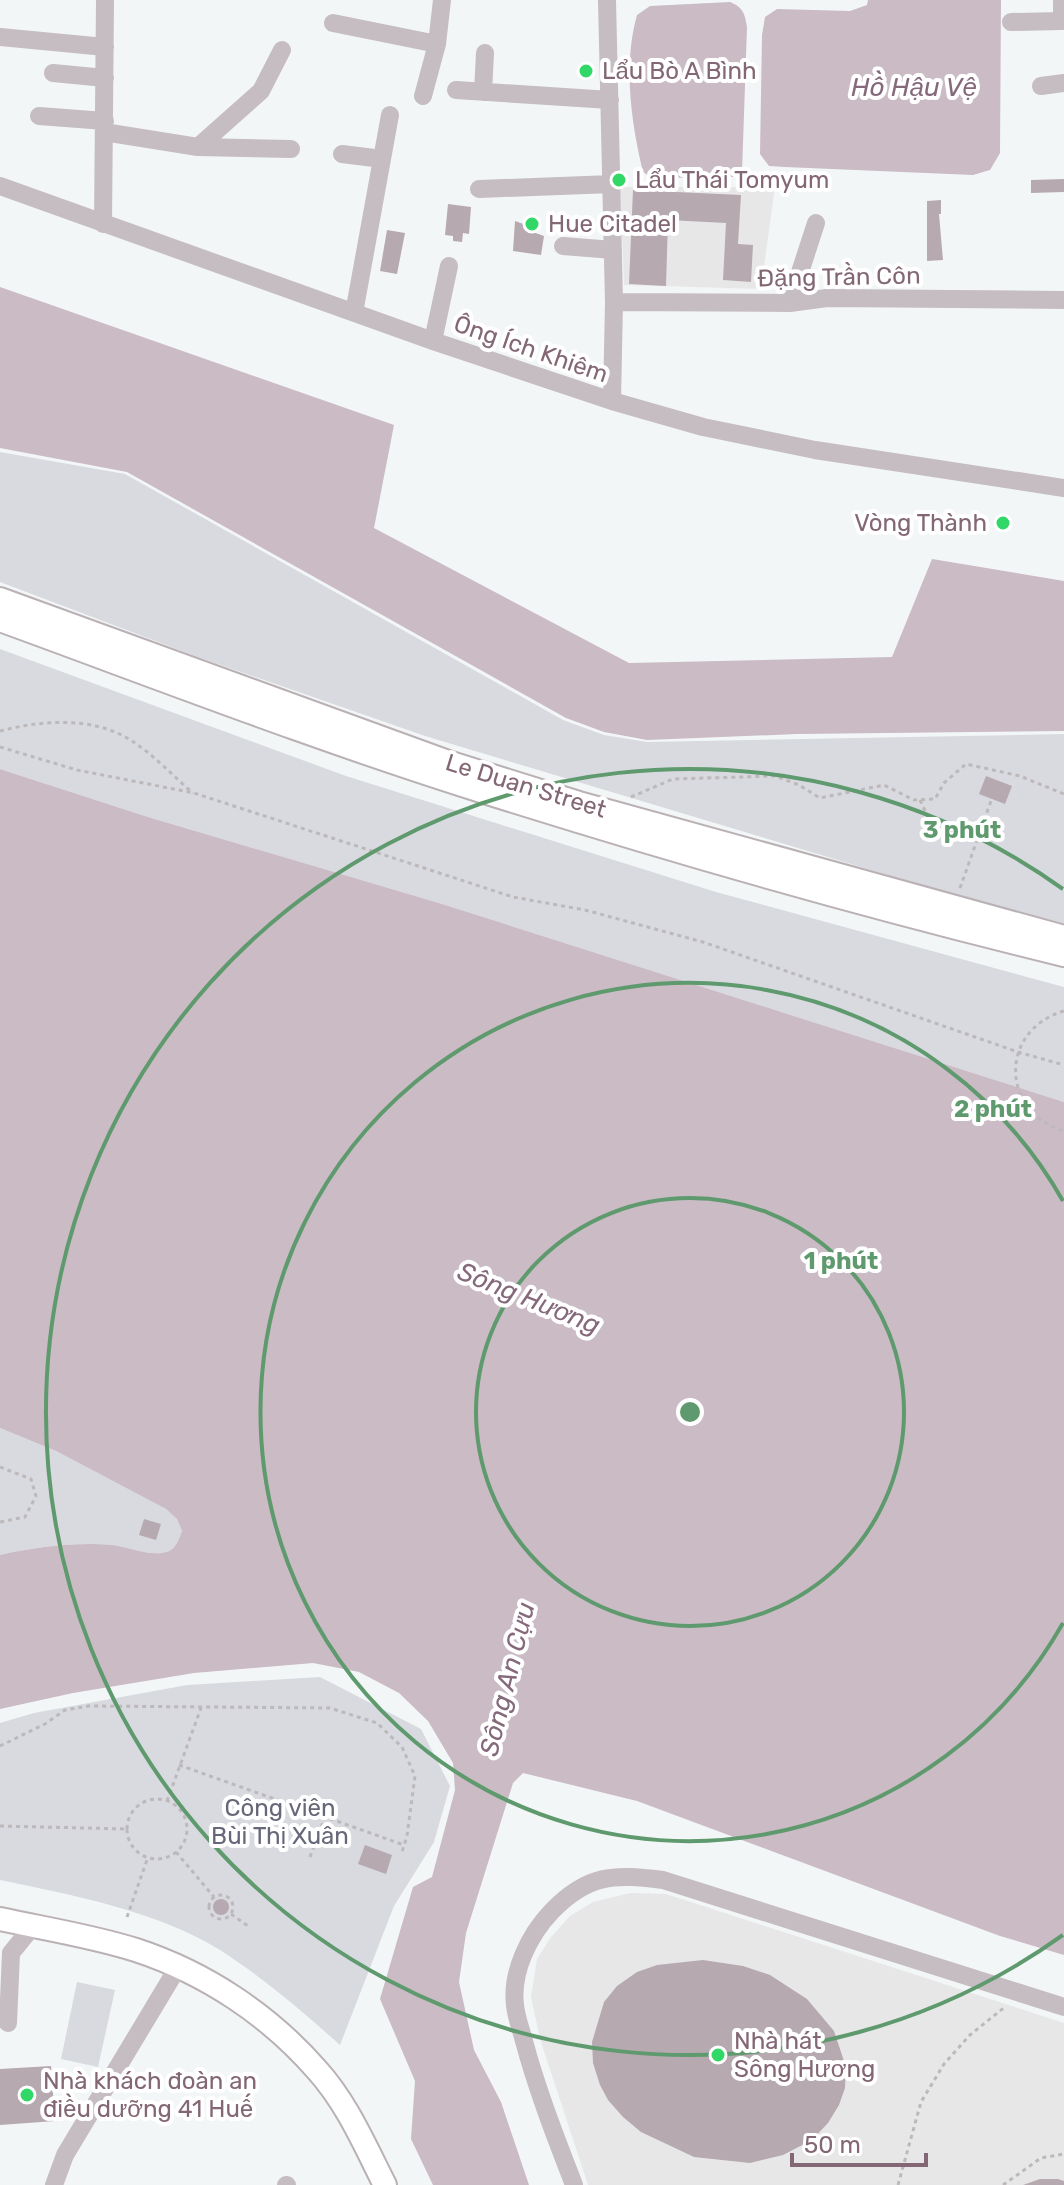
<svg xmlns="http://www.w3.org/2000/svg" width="1064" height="2185" viewBox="0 0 1064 2185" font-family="Rubik,sans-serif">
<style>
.built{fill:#e7e7e8}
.green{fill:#d8dae0}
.water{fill:#cabbc5}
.building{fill:#b6a9b0}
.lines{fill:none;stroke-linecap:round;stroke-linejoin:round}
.major-casing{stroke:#bab1b5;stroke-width:26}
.path{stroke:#bdb8ba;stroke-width:3;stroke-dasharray:4 4;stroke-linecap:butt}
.minor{stroke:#c5bdc1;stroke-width:18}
.major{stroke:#fff;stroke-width:22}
.ring{fill:none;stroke:#5f9a6e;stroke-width:4}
.poi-dot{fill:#32d867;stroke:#fff;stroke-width:3}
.labels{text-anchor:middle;stroke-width:8;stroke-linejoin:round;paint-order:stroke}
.poi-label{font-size:24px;fill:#836774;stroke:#fff;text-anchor:start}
.street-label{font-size:24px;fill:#836774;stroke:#fff}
.park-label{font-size:24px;fill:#66687a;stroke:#fff}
.water-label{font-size:26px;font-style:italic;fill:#85697b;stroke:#fff}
.centre{fill:#5f9a6e;stroke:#fff;stroke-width:4}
.ring-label{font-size:24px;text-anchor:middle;font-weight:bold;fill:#5f9a6e;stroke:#fff;stroke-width:8;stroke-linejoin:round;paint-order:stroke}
</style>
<rect width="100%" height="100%" fill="#f3f6f6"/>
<!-- built -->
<path class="built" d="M620 187H775L761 289 624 285Z
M630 1893 666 1894 1064 2023V2185H588L540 2039 531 1997 537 1959 551 1937 570 1916 593 1902Z"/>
<!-- green -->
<path class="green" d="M0 452 125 474 563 720 604 735 647 742 1064 734V924L1054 925 425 736 195 656 0 582Z
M0 649 346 776 716 892 1064 987V1102L439 903 148 817 0 769Z
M0 1428 56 1451 166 1509 177 1519 182 1531C179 1538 177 1547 169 1551 153 1558 129 1547 113 1545 78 1542 34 1547 0 1555Z
M320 1677 421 1729 450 1786 434 1842 394 1906 340 2045C303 2012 262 1977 220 1950 157 1911 72 1895 0 1880V1723L34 1713 187 1685Z
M77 1982 115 1990 98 2067 61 2059Z"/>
<!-- water -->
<path class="water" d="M868 0H1001L1000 153 990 170 973 175 785 167 769 166 760 154 762 35 765 17 777 9 850 11 867 5Z
M730 2C743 7 745 14 747 27L742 172 733 177 652 178 643 172C631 122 623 65 637 15L650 6Z
M0 287 394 425 374 528 629 663 892 657 932 559 1064 581V731L797 734 647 740 604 732 566 718 127 472 0 448Z
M0 769 148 817 439 903 1064 1102V1955L1000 1936 637 1801 523 1773 513 1783 466 1933 459 1982 474 2050 501 2102 529 2185H433L411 2139 415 2081 380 1999 413 1887 432 1877 455 1790 453 1763 428 1721 399 1693 359 1672 313 1663 194 1673 73 1693 0 1709V1555C34 1547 78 1542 113 1545 129 1547 153 1558 169 1551 177 1547 179 1538 182 1531L177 1519 166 1509 56 1451 0 1428Z"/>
<!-- building -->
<path class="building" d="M1064 179V192L1031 193V180Z
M633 190 741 195 738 244 753 245 751 282 723 280 726 223 668 220 666 286 629 284Z
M941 200V214H939L943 260 927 261V201Z
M448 204 471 207 469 234 463 233 462 242 453 241V236L445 235Z
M515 221 529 226 527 230 544 236 541 255 513 251Z
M387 230 405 233 397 274 380 271Z
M986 776 1012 786 1005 804 979 794Z
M144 1519 161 1524 156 1540 139 1535Z
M365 1845 392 1855 386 1874 358 1864Z
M213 1907a8 8 0 1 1 16 0a8 8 0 1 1-16 0Z
M703 1960 743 1966 770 1975 807 1999 834 2031 846 2067 845 2088 839 2105 828 2123 812 2140 783 2155 750 2163 694 2157 641 2132 623 2117 608 2100 600 2085 593 2063 592 2042 604 2002 617 1986 637 1972 657 1965Z
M51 2066 55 2121 0 2125V2069Z
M1040 2179H1058L1064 2181V2185H1023Z"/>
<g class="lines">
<defs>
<path id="major" d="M0 599 451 763 579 803 1064 937
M0 620C159 678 316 739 478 790 671 851 867 907 1064 955
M0 1919C46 1929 92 1936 136 1950 206 1973 269 2015 317 2070 347 2103 365 2146 385 2185"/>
</defs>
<!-- major casing -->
<use href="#major" class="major-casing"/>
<!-- path -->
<path class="path" d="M0 731C42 720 94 716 132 741 154 755 173 776 193 793
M0 747 77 770 194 793 513 897 585 910 703 942 1018 1052 1064 1065
M631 797 673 779 775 776 799 785 820 798 884 785 914 800 935 799 944 783 966 764 1020 776 1064 794
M920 800 935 832 975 840
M960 888 991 801
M1064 1011C999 1030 1000 1112 1064 1131
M0 1467 31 1479 36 1496 25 1517 0 1522
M0 1746 45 1724 65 1710 89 1706 330 1708 377 1723 402 1747 415 1776 407 1836 401 1855
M179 1765 404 1845
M127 1829a30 30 0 1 1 60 0a30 30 0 1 1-60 0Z
M167 1801 201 1708
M0 1826 127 1829
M176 1852 214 1897
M310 1857 325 1817
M209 1907a12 12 0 1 1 24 0a12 12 0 1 1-24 0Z
M231 1914 248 1926
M127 1917 148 1857
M898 2185 921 2102 944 2064 970 2035 1006 2006
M1003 2185 1041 2158 1064 2154"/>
<!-- minor -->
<path class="minor" d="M607 0 614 302 612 401
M1011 22 1062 21V0H1064
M333 23 437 44
M0 37 105 47
M53 73 105 78
M1041 86 1064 83
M456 90 610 100
M483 92 485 53
M423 96 437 44 442 0
M39 116 105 121
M104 132 198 147 291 149
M198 147 261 91 282 50
M342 154 382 159
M0 186 433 341 612 401 703 427 815 450 1064 488
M479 189 612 184
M103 224 105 0
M563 246 613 250
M614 302 790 303 827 298 1064 300
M790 303 816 223
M354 313 390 115
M433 341 449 266
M8 2023 11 1953 33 1926
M54 2185 65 2155 178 1967
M286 2185H287
M574 2185C556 2138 537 2090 524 2041 521 2029 516 2017 515 2005 511 1972 529 1935 552 1911 588 1874 613 1874 663 1880L1064 2007"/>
<!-- major -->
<use href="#major" class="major"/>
</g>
<!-- distance rings -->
<g class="ring">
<circle cx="690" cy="1412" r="214"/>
<path d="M1063 1623A429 429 0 1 1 1063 1201"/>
<path d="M1063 1935A643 643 0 1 1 1063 889"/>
</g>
<!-- markers -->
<g class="poi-dot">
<circle cx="586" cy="71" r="8"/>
<circle cx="619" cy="180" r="8"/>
<circle cx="532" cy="224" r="8"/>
<circle cx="1003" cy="523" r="8"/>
<circle cx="718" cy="2055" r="8"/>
<circle cx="27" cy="2095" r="8"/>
</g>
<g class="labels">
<!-- poi labels -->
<g class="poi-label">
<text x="602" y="79">Lẩu Bò A Bình</text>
<text x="635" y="188">Lẩu Thái Tomyum</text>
<text x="548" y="232">Hue Citadel</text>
<text x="987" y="531" text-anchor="end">Vòng Thành</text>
<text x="734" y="2049">Nhà hát<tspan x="734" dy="28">Sông Hương</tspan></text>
<text x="43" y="2089">Nhà khách đoàn an<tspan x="43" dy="28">điều dưỡng 41 Huế</tspan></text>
</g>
<!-- street labels -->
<g class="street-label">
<text transform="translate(839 277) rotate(-1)" y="8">Đặng Trần Côn</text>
<text transform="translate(531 349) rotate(19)" y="8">Ông Ích Khiêm</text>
<text transform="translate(526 786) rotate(17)" y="8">Le Duan Street</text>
</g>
<!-- park labels -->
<g class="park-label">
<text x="280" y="1816">Công viên<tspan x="280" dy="28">Bùi Thị Xuân</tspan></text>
</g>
<!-- water labels -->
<g class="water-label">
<text x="914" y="96">Hồ Hậu Vệ</text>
<text transform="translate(529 1298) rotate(22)" y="9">Sông Hương</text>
<text transform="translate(507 1679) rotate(-76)" y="9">Sông An Cựu</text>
</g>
</g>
<circle cx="690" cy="1412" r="12" class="centre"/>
<g class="ring-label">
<text x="962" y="838">3 phút</text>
<text x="993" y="1117">2 phút</text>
<text x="841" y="1269">1 phút</text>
</g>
<!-- scale -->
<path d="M792 2153v12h134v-12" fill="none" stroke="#836774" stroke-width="4"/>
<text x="804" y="2153" font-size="24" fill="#836774" stroke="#ffffff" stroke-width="6" paint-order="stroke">50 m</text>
</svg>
